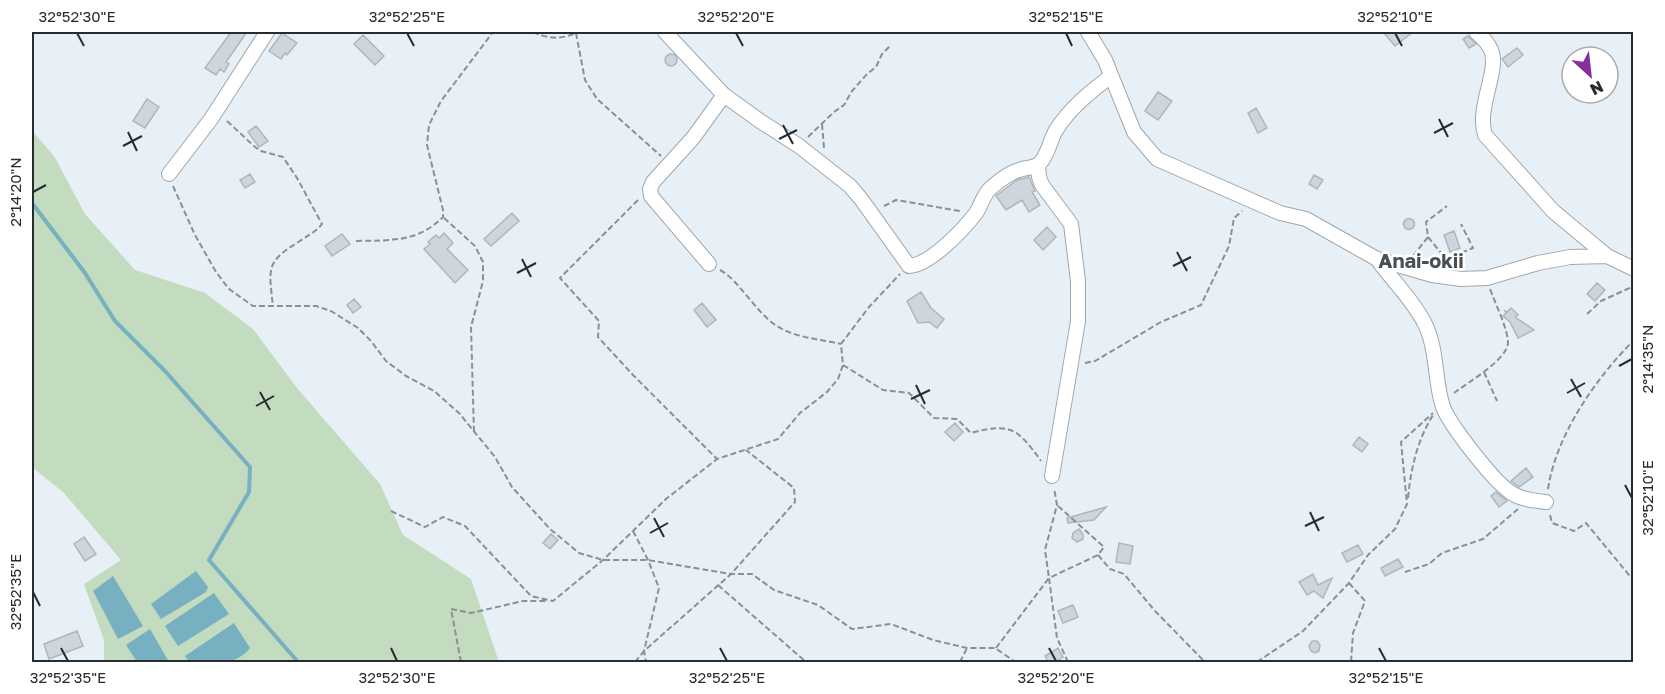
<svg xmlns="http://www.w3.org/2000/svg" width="1665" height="694" viewBox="0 0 1665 694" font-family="'Golos Text',sans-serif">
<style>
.green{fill:#c3dbbf}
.water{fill:#76b0c1}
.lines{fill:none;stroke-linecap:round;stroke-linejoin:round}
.stream{stroke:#76b0c1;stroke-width:4}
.building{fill:#ced5dc;stroke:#b0b6bd;stroke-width:1.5}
.minor-casing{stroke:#a0a7ad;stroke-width:16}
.path{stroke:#8a9094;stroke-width:2;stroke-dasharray:6 3;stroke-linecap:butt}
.minor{stroke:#fff;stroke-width:14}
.ticks{fill:none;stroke:#292c2e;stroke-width:2}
.labels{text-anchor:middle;stroke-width:5;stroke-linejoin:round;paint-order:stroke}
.quarter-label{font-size:20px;font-weight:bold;fill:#494f55;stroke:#fff}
.neatline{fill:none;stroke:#292c2e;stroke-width:2}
.ticks-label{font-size:15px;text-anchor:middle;fill:#292c2e}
</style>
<rect width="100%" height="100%" fill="#e8f0f7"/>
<!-- green -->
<path class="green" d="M32 131 54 156 85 214 135 270 205 293 253 329 297 388 380 484 403 535 471 579 499 662H104V640L84 584 121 560 64 493 32 467Z"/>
<!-- water -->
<path class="water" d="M196 571 208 587 206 592 161 619 151 604Z
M113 576 143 626 118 639 93 591Z
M214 593 229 614 178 646 165 626Z
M234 623 250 648C236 667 210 663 189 662L185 656Z
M150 629 169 662H137L126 645Z"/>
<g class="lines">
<!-- stream -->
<path class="stream" d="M32 203 85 273 115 321 165 371 250 467 249 492 209 560 298 662"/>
</g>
<!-- building -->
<path class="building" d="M231 32H247L226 62 229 64 224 72 220 69 216 75 205 68Z
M1383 32H1413L1395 46Z
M282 33 297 43 287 55 285 53 281 59 269 51Z
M363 35 384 56 375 65 354 44Z
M1468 36 1476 44 1469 48 1463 39Z
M1517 48 1523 55 1508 67 1502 59Z
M665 60a6 6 0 1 1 12 0a6 6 0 1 1-12 0Z
M1158 92 1172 101 1158 120 1145 111Z
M147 99 159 107 145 128 133 121Z
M1256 108 1267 128 1258 133 1248 113Z
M256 126 268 141 259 147 248 132Z
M250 174 255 182 245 188 240 180Z
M1314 175 1323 180 1317 189 1309 184Z
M1029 177 1035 191 1032 192 1040 205 1029 212 1022 200 1006 210 996 196 1017 180Z
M512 213 519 221 491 246 484 239Z
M1403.5 224a5.5 5.5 0 1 1 11 0a5.5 5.5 0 1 1-11 0Z
M1047 227 1056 237 1043 250 1034 240Z
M1454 231 1460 248 1450 252 1444 235Z
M444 233 453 243 447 249 468 270 455 283 424 249 430 244 428 242 436 235 439 238Z
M342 234 350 244 332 256 325 246Z
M1597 283 1605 290 1595 301 1587 294Z
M921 292 931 308 944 319 937 328 929 322 918 323 907 301Z
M354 299 361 307 353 313 347 305Z
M702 303 716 320 707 327 694 310Z
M1511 308 1518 315 1515 317 1534 330 1518 338 1510 322 1503 316 1506 313 1505 311 1507 312Z
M955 423 963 432 954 441 945 432Z
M1359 437 1368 444 1362 452 1353 445Z
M1526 468 1533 477 1519 487 1511 481Z
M1496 492 1507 501 1499 507 1491 496Z
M1106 507 1094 520 1068 523 1067 518Z
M1079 529 1083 534V539L1077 542 1072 538 1073 533Z
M551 534 558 540 550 549 543 543Z
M84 537 96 554 85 561 74 544Z
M1119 543 1133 546 1130 564 1116 562Z
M1358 545 1363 554 1347 562 1342 553Z
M1398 559 1403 567 1385 576 1381 568Z
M1313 574 1318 585 1332 578 1323 598 1314 591 1307 595 1299 582Z
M1073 605 1078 617 1063 623 1058 611Z
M77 631 83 646 49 659 44 644Z
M1312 641H1317L1320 645 1319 651 1315 653 1311 651 1309 646Z
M1058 648 1063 657 1054 663H1049L1045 656Z"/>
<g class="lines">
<defs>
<path id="minor" d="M665 32 724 95 760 121 799 146 850 186 861 199 909 266C930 265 963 230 976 213 982 204 983 194 992 187 1000 180 1009 173 1019 170 1026 167 1034 169 1040 163 1048 155 1050 140 1056 130 1070 108 1090 92 1111 76
M1088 32 1105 60 1134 132 1157 159 1280 213 1306 219 1377 259 1432 275 1461 279 1487 278 1538 263 1570 257 1607 256 1634 269
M1476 32C1482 37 1488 43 1491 50 1500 70 1476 107 1485 135L1553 211 1607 256
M1038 165 1039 177 1042 185 1071 224 1078 281V321L1052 476
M169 174 211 119 267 32
M1377 259C1392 280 1412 299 1424 322 1438 349 1434 380 1443 407 1450 425 1497 487 1515 495 1525 500 1535 501 1546 502
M709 264 651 196 650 189 653 182 693 138 724 95"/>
</defs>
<!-- minor casing -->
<use href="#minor" class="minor-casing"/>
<!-- path -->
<path class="path" d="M533 32C547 39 563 40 577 32
M576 33 585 80 597 99 661 156
M227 121 255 147 261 151 283 157 297 178 322 224C316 232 308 235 300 241 265 262 269 268 273 307
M822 124 824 148
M808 137 834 112 844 105 852 91 867 74 876 67 882 54 891 45
M173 186 195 235 216 272 229 289 253 306H316L331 311 358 328 371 341 386 361 406 376 434 391 459 413 495 457 512 487 550 529 579 553 603 560H648L731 574H752L774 590 818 605 852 629 891 624 933 640 967 648H995L1014 661 1028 662
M638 200 560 278 599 321 598 337 633 375 717 459
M884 206 896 200 960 211
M444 218 475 246 483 262V281L471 327 474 432
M1428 237 1446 259 1473 248 1461 224
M356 241C390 240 417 243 443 217V210L427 145 429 125 441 101 493 32
M1413 256 1428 237 1426 222 1447 206
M720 270C739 280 756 313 777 326 796 338 819 339 841 344
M1587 314 1601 301 1634 286
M1085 363 1095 361 1161 322 1201 305 1229 246 1234 218 1242 211
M843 365 883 390 909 393 934 418 957 419 971 433C1011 422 1018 429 1041 461
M1484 372 1497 401
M1454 393C1467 383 1507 360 1508 343 1508 329 1495 303 1490 289
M1548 489C1556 435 1596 378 1634 340
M1408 498C1411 468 1417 441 1433 415
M1058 506 1104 547 1098 555 1049 578 1057 638 1068 662
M391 511 425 527 443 517 465 526 531 596 553 601 603 560 666 499 717 459 778 439 800 413 827 392 838 379 843 365 841 344 869 307 900 274
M1550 515 1552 523 1574 531 1586 523 1634 581
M633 531 648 560 659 588 644 651 646 662
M1098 555 1110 569 1124 574 1155 611 1205 662
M1405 572 1429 564 1442 553 1483 539 1518 509
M1349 583 1365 601 1353 633 1351 662
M718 585 806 662
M996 648 1049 578 1045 550 1057 505 1054 488
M461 662 451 609 471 613 523 601H547
M635 662 644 651 731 574 795 502 794 488 746 450
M960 662 967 648
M1257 662 1303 631 1349 583 1368 555 1395 529 1407 504 1401 442 1433 413"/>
<!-- minor -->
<use href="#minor" class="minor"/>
</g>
<!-- ticks -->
<path class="ticks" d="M77 33 84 46M407 33 414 46M736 33 743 46M1066 33 1072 46M1395 33 1402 46M1439 119 1448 137M783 125 793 144M128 132 137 151M1434 133 1453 123M779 139 797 130M123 146 142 136M33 192 46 185M1177 252 1187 271M522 259 531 277M1173 266 1191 257M517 273 536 263M1619 366 1632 359M1571 379 1581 397M916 385 925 404M260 392 270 410M1567 393 1585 383M911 399 930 390M256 406 274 396M1625 485 1632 498M1310 512 1319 531M654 518 664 537M1305 526 1324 517M650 533 668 523M33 592 40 606M61 648 68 661M391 648 397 661M720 648 727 661M1049 648 1056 661M1379 648 1386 661"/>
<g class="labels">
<!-- quarter labels -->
<g class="quarter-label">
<text x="1421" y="268">Anai-okii</text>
</g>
</g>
<!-- border -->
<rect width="1665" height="694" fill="none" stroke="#ffffff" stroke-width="66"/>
<!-- north arrow -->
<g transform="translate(1590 75) rotate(153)"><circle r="28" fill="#ffffff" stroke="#a9abab" stroke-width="1.5"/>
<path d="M0-4.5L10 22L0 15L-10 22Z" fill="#882f9b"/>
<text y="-9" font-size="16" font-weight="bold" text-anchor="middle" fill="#292c2e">N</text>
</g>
<rect x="33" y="33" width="1599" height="628" class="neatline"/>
<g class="ticks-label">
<text x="77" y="22">32°52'30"E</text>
<text x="407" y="22">32°52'25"E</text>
<text x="736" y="22">32°52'20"E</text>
<text x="1066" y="22">32°52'15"E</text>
<text x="1395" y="22">32°52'10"E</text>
<text transform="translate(16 192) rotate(-90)" y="5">2°14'20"N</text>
<text transform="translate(1648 359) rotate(-90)" y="5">2°14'35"N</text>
<text transform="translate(1648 498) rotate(-90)" y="5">32°52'10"E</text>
<text transform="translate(16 592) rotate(-90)" y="5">32°52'35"E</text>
<text x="68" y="683">32°52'35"E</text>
<text x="397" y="683">32°52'30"E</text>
<text x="727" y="683">32°52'25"E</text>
<text x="1056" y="683">32°52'20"E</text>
<text x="1386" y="683">32°52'15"E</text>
</g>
</svg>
